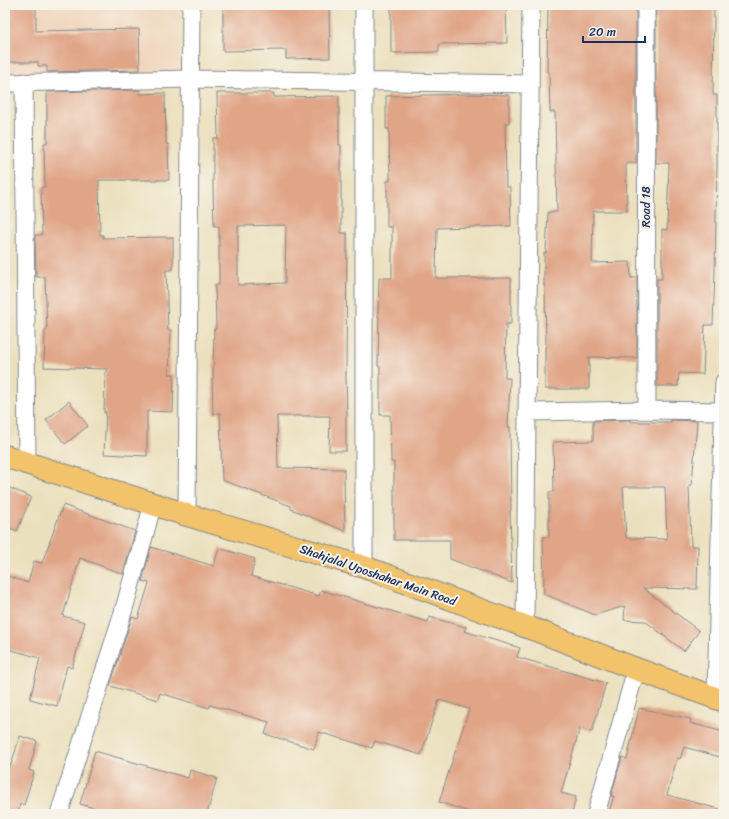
<svg xmlns="http://www.w3.org/2000/svg" width="729" height="819" viewBox="0 0 729 819" font-family="Sriracha,sans-serif">
<style>
.built{fill:#f0d6bc;fill-rule:evenodd}
.building{fill:#e0a486;fill-rule:evenodd}
.lines{fill:none;stroke-linecap:round;stroke-linejoin:round}
.minor-casing{stroke:#83888e;stroke-width:19}
.primary-casing{stroke:#83888e;stroke-width:24}
.minor{stroke:#fff;stroke-width:17}
.primary{stroke:#f2c36a;stroke-width:22}
.labels{text-anchor:middle;stroke-width:4;stroke-linejoin:round;paint-order:stroke}
.street-label{font-size:12px;fill:#1b2f5e;stroke:#f7f3e8}
</style>
<rect width="100%" height="100%" fill="#f7f3e8"/>
<filter id="ink" filterUnits="userSpaceOnUse"><feTurbulence type="fractalNoise" baseFrequency=".025" numOctaves="2"/><feDisplacementMap in="SourceGraphic" scale="8" xChannelSelector="R" yChannelSelector="G"/><feConvolveMatrix kernelMatrix="1 2 1 2 8 2 1 2 1" color-interpolation-filters="sRGB"/></filter>
<filter id="wash" filterUnits="userSpaceOnUse"><feTurbulence type="fractalNoise" baseFrequency=".012" numOctaves="4" result="noise"/><feDisplacementMap in="SourceGraphic" scale="16" xChannelSelector="R" yChannelSelector="G"/><feGaussianBlur stdDeviation="0.9" result="paint"/><feColorMatrix in="noise" values="0 0 0 0 0 0 0 0 0 0 0 0 0 0 0 0 0 1.4 0 .05"/><feComposite in="paint" operator="in"/></filter>
<g filter="url(#wash)">
<rect width="100%" height="100%" fill="#ebe0bd"/>
<!-- built -->
<path class="built" d="M36 5H179L178 78 5 72V62H37ZM138 29H139L38 66V31Z"/>
<g id="blocks">
<!-- building -->
<path class="building" d="M5 5H36V31L139 29 140 70 47 72V66H38V62H5Z
M223 5H329L330 58 286 59V50L223 51Z
M391 5H506L507 43 439 44V52L391 53Z
M548 5H636V163H626L627 211H593L592 263 630 262 631 278H637V358L589 357V389H545V347H546L545 286H544V253H546L548 212H557L555 112H550L549 72H547Z
M656 5H714L713 95H717V165L715 271 713 325H705L703 374 679 373 678 386H657V279H662V229L667 230 669 163H656Z
M140 90V94L165 93 166 144H168L169 180H99L100 235H103V238L173 237V270H166L168 330H171L169 374H174L173 412 147 411V456L104 454 106 411 104 413 105 372 109 369 44 367 45 330H47L45 277H36L35 235H42L41 187H45L44 143H47V92Z
M217 93H274V97L339 96V145H341V233H347L346 375 347 416H346V451H329L330 416H277L278 468 344 469 345 531 291 509V506L222 480 220 413 213 414 212 379H213L214 329H216L215 285H219V226H214L213 188V138H218ZM286 225 285 283 238 285V226Z
M468 94 509 95V123H505L506 187H510L511 226 437 228 436 278H511V324H506L505 378H510L508 427H510L511 511H510L512 583 450 559V540H394V462H391L390 415H380V367L378 366 379 317H378L379 278H392V227H387V181H390L389 129H386V96Z
M69 401 88 426 65 444 46 420Z
M630 420V422H671V420L697 421 692 485H689L691 546H698L697 589 643 588 699 631 684 651 645 621 624 620 625 606 595 615 544 594 543 537H549V492H554L553 442 593 441V421ZM623 487H665L667 539 626 538Z
M5 486 31 497 17 531 5 526Z
M63 505 135 531 123 574 80 558 63 616 85 622 72 668 67 666 57 706 30 699 40 658 5 648V575L28 583 34 561 42 563Z
M151 547 214 566 219 548 255 559 251 576 319 596 321 590 428 622 429 617 466 627 464 631 520 648 517 657 606 683 592 732 580 728 561 793 576 797 572 814H475L439 802 469 709 439 700 421 755 375 741 372 748 319 732 314 749 265 734 269 722 210 705 209 708 160 693 158 700 110 686 132 617 138 619 149 583 142 581Z
M639 708 691 719 690 723 724 732V758L684 747 680 759 677 758 667 795 719 809 718 814H608L614 796H611L622 757 627 759Z
M20 736 37 741 29 770 34 772 24 805 20 804 18 814H5V763L11 765Z
M95 751 188 778 190 770 217 778 207 814H114L80 804Z"/>
</g>
</g>
<g filter="url(#ink)">
<use href="#blocks" fill-opacity="0" stroke="#83888e" stroke-width="1"/>
<g class="lines">
<defs>
<path id="minor" d="M364 5V567
M646 5 647 410
M24 82 27 463
M5 83 191 79 530 84
M527 412 647 410 723 411
M187 515 191 5
M525 626 531 5
M716 697 724 382
M59 814 124 609 153 504
M596 814 636 669"/>
<path id="primary" d="M5 456 187 515 364 567 538 631 636 669 724 701"/>
</defs>
<!-- minor casing -->
<use href="#minor" class="minor-casing"/>
<!-- primary casing -->
<use href="#primary" class="primary-casing"/>
<!-- minor -->
<use href="#minor" class="minor"/>
<!-- primary -->
<use href="#primary" class="primary"/>
</g>
</g>
<g class="labels">
<!-- street labels -->
<g class="street-label">
<text transform="translate(646 207) rotate(-90)" y="4">Road 18</text>
<text transform="translate(378 575) rotate(19)" y="4">Shahjalal Uposhahar Main Road</text>
</g>
</g>
<!-- margin -->
<rect width="729" height="819" fill="none" stroke="#f7f3e8" stroke-width="20"/>
<!-- scale -->
<path d="M583 36v6h62v-6" fill="none" stroke="#1b2f5e" stroke-width="2"/>
<text x="589" y="36" font-size="12" fill="#1b2f5e" stroke="#f7f3e8" stroke-width="3" paint-order="stroke">20 m</text>
</svg>
